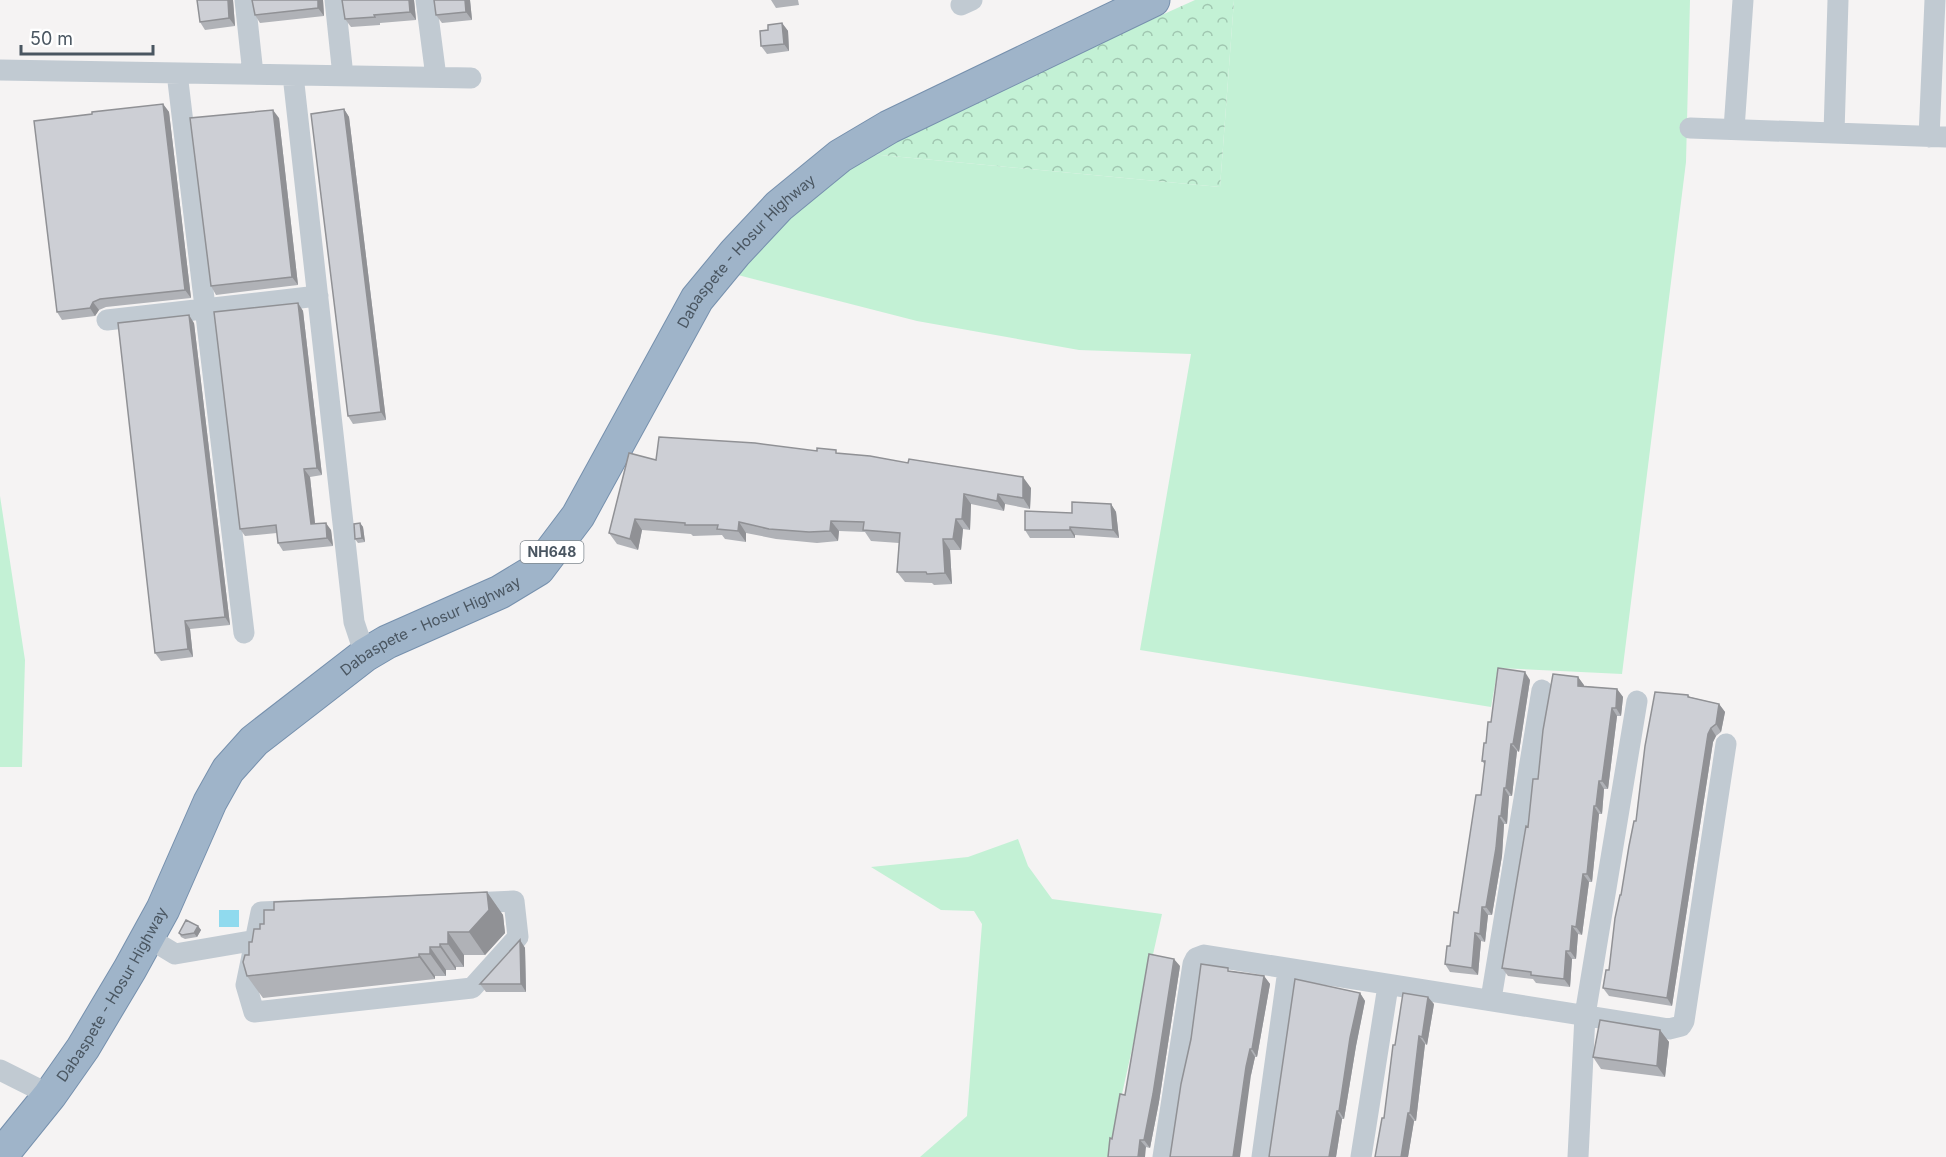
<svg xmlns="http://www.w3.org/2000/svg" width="1946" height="1157" viewBox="0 0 1946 1157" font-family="Inter,sans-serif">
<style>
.green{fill:#c3f1d5}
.forest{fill:url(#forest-crowns)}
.water{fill:#90daee}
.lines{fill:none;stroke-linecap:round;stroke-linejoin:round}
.trunk-casing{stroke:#7690ad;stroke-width:35}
.minor{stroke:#c1cad2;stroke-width:21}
.trunk{stroke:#9fb4c9;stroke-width:33}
.wall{fill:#b0b2b7}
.shaded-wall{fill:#909195}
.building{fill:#cdcfd5;stroke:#909195;stroke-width:1.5}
.labels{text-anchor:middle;stroke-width:4.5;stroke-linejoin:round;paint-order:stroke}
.shield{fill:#fff;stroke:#808990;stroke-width:1.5}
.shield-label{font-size:14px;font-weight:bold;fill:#4a5661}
.street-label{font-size:15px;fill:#4a5661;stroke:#fff}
</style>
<defs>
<pattern id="forest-crowns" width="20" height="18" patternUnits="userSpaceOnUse" patternTransform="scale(1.5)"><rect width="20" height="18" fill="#c3f1d5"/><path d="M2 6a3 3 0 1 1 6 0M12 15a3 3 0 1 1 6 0" fill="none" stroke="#a0c6b0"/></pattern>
</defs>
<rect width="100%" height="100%" fill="#f5f3f3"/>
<!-- green -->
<path class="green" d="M1234 0H1690L1686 162 1622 674 1498 668 1491 707 1140 650 1191 354 1079 350 917 321 734 274 804 202 870 154 1220 187Z
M0 496 25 660 22 767H0Z
M1018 839 1028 866 1052 899 1162 914 1108 1157H920L967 1116 982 924 974 911 941 910 871 867 968 857Z"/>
<!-- forest -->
<path class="forest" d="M1195 0H1234L1220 187 870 154 998 89Z"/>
<!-- water -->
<path class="water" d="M219 910H239V927H219Z"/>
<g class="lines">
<defs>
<g id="trunk">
<path id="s1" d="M0 1157 50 1095 83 1048 130 969 163 909 210 802 228 770 254 741 365 655 387 642 500 592 538 569 578 516 697 299 735 253 779 206 840 156 889 127 1153 0"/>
</g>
</defs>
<!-- trunk casing -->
<use href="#trunk" class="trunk-casing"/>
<!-- minor -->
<path class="minor" d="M245 0 253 74
M335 0 343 76
M426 0 436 77
M961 5 972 0
M0 70 471 78
M177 73 244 633
M293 75 354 622 365 655
M1690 128 1946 137
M1734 129 1743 0
M1834 133 1838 0
M1929 137 1935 0
M107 320 318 296
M514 901 518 937 472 988 254 1012 246 985 261 912Z
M147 937 175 954 256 940
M1491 999 1542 690
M0 1070 50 1095
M1163 1157 1193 964 1196 958 1204 955 1669 1029 1681 1026 1684 1021 1726 744
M1262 1157 1288 970
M1361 1157 1388 986
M1578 1157 1585 1015 1637 701"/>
<!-- trunk -->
<use href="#trunk" class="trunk"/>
</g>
<!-- wall -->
<path class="wall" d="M233 0 235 26 205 30 200 22Z
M252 0H323L324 16 260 23 255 15Z
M342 0H414L416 20 380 23V25L351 27 345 19Z
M470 0 472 20 442 23 436 15Z
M771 0H798L799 5 776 8Z
M782 23 788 31 789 51 767 54 761 46 768 30Z
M163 104 169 112 191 298 106 307 99 310 95 316 62 320 57 312 92 114Z
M344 109 349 117 386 420 353 424 348 416Z
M279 118 298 285 216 295 211 286Z
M298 303 303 311 322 475 310 477 315 524 331 530 333 546 283 551 278 543 277 533 245 536 240 529Z
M194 323 230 625 190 629 193 657 161 661 155 653Z
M838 453 1031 488 1030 509 1005 504 1004 511 971 504 970 530 963 529 961 550H950L952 584 934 585 932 583 905 582 897 572 899 543 871 541 865 532 839 531 838 541 817 543 776 539 746 533V542L725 539 722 535 693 536 691 534 642 530 638 550 617 544 609 533 656 460Z
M1111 504 1116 512 1119 538 1075 535V538H1030L1025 530 1072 513Z
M360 523 363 527 365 542 358 543 355 539Z
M1578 677 1584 686 1617 689 1623 697 1621 716H1617L1608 789H1604L1602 814H1599L1592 882H1589L1582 935 1578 934 1576 959H1572L1570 987 1536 983 1533 979 1508 976 1502 968 1528 827 1538 779Z
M1530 680 1519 752 1517 751 1512 796H1509L1507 824H1504L1502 856 1492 915H1488L1485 942 1481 941 1478 975 1450 972 1445 964 1458 913 1481 795 1485 765 1482 761 1491 722Z
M1688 695 1690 697 1719 704 1725 712 1721 732 1716 736 1713 742 1672 1006 1609 996 1603 988 1609 970 1621 895 1636 821Z
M487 892 503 915 505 933 485 955H464V967H456V970H446V976H435V979L263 998 247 976 249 955 252 942 274 910Z
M198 926 201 930 197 937 185 939 181 937 179 933Z
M520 940 525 948 526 992H486L480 984Z
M1180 966 1159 1102 1150 1148 1112 1139 1125 1095Z
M1231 971 1264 976 1270 984 1257 1057H1255L1251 1075Z
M1360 993 1365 1001 1356 1046 1344 1119H1342L1336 1157H1269Z
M1434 1004 1427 1045 1425 1044 1416 1121H1414L1408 1157H1375L1384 1118 1395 1045Z
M1660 1030 1669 1042 1665 1077 1601 1069 1593 1057Z"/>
<!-- shaded-wall -->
<path class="shaded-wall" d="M228 0H233L235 26 229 18Z
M318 0H323L324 16 318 8Z
M409 0H414L416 20 410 12Z
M465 0H470L472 20 466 12Z
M782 23 788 31 789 51 784 44Z
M163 104 169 112 191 298 185 290Z
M344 109 349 117 386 420 381 412Z
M273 110 279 118 298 285 292 277Z
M93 302 99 310 95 316 90 308Z
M298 303 303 311 322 475 317 468Z
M189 315 194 323 230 625 225 617Z
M304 469 310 477 316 532 311 524Z
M1023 477 1031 488 1030 509 1023 498Z
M964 494 971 504 970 530 962 519Z
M998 494 1005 504 1004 511 997 501Z
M1111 504 1116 512 1119 538 1113 530Z
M635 519 642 530 638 550 630 539Z
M956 519 963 529 961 550 953 539Z
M831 521 839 531 838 541 830 531Z
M739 522 746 533V542L738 531Z
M326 523 331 530 333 546 327 538Z
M360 523 363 527 365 542 362 538Z
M1070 527 1075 535V538L1070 530Z
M943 539 950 550 952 584 945 573Z
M185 621 190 629 193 657 188 649Z
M1525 672 1530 680 1519 752 1513 744Z
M1578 677 1584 685 1583 694 1578 686Z
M1617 689 1623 697 1621 716 1616 708Z
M1719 704 1725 712 1721 732 1716 724Z
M1612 708 1617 716 1608 789 1602 781Z
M1711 728 1716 736 1713 742 1672 1006 1667 998 1708 734Z
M1511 744 1517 751 1512 796 1506 788Z
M1599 781 1604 789 1602 814 1596 806Z
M1504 788 1509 796 1507 824 1501 816Z
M1594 806 1599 814 1592 882 1587 874Z
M1499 816 1504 824 1502 856 1492 915 1486 907Z
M1583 874 1589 882 1582 935 1576 927Z
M487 892 503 915 505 933 485 955 469 932Z
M1482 907 1488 915 1485 942 1480 934Z
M198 926 201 930 197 937 194 933Z
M1572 926 1578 934 1576 959 1570 951Z
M448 932 464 955V967L448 944Z
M1475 933 1481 941 1478 975 1472 968Z
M520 940 525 948 526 992 521 984Z
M440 944 456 967V970L440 947Z
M430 947 446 970V976L430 954Z
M1566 951 1572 959 1570 987 1564 979Z
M419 954 435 976V979L419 957Z
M1174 959 1180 966 1159 1102 1150 1148 1144 1140Z
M1264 976 1270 984 1257 1057 1252 1049Z
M1360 993 1365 1001 1356 1046 1344 1119 1339 1111 1350 1038Z
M1428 997 1434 1004 1427 1045 1422 1037Z
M1660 1030 1669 1042 1665 1077 1657 1066Z
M1419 1036 1425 1044 1416 1121 1410 1113Z
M1250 1049 1255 1057 1251 1075 1240 1157H1233L1246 1067Z
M1337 1111 1342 1119 1336 1157H1329Z
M1408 1113 1414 1121 1408 1157H1401Z
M1140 1140 1146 1147 1145 1157H1138Z"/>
<!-- building -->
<path class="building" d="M197 0H228L229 18 200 22Z
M252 0H318V8L255 15Z
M342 0H409L410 12 374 15 375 17 345 19Z
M434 0H465L466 12 436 15Z
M782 23 784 44 761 46 760 31 768 30V25Z
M163 104 185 290 100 299 93 302 90 308 57 312 34 121 92 114V112Z
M344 109 381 412 348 416 311 114Z
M273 110 292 277 211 286 190 118Z
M298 303 317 468 304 469 311 524 326 523 327 538 278 543 276 525 240 529 214 312Z
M189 315 225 617 185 621 188 649 155 653 118 323Z
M659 437 755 443 817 451V448L836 450V453L870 456 908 463 909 459 1023 477V498L998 494 997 501 964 494 962 519H956L953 539H943L945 573 927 574 926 572H897L900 533 863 530 864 522 831 521 830 531 809 532 769 529 739 522 738 531 717 529 718 525H685V523L635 519 630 539 609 533 629 453 656 460Z
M1072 502 1111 504 1113 530 1070 527V530H1025V511L1072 513Z
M360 523 362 538 355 539 354 524Z
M1498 668 1525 672 1513 744H1511L1506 788H1504L1501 816H1499L1496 848 1486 907H1482L1480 934 1475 933 1472 968 1445 964 1447 946H1450L1454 912 1458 913 1476 795H1481L1485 761H1482L1484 743H1486L1488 722H1491Z
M1553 674 1578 677V686L1617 689 1616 708H1612L1602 781H1599L1596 806H1594L1587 874H1583L1576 927 1572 926 1570 951H1566L1564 979 1531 975V972L1502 968 1526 826 1528 827 1533 779H1538L1543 730Z
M1655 692 1688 695V697L1719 704 1716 724 1711 728 1708 734 1667 998 1603 988 1606 970H1609L1615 918 1620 895H1621L1629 846 1634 821H1636L1645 746Z
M487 892 489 910 469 932H448V944H440V947H430V954H419V957L247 976 243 962 245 955H249V942H252L254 929H260V924H264V910H274V902Z
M186 920 198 926 194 933 182 935 179 933Z
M520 940 521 984H480Z
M1149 954 1174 959 1153 1094 1144 1140H1140L1138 1157H1108L1110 1138 1112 1139 1120 1094 1125 1095Z
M1201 964 1228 968V971L1264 976 1252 1049H1250L1246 1067 1233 1157H1170L1181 1084 1191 1039Z
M1295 979 1360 993 1350 1038 1339 1111H1337L1329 1157H1269Z
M1403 993 1428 997 1422 1037 1419 1036 1410 1113H1408L1401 1157H1375L1382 1118H1384L1393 1045H1395Z
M1600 1020 1660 1030 1657 1066 1593 1057Z"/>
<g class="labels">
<!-- shield labels -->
<rect class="shield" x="520.5" y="541" width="63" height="22" rx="4.5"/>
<g class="shield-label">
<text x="552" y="557">NH648</text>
</g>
<!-- street labels -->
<g class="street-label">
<text dy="5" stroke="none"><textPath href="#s1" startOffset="1206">Dabaspete - Hosur Highway</textPath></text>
<text dy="5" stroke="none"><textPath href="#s1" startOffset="702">Dabaspete - Hosur Highway</textPath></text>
<text dy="5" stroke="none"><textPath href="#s1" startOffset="198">Dabaspete - Hosur Highway</textPath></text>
</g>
</g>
<!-- scale -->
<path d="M21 45v9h132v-9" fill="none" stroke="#4a5661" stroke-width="3"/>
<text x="30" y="45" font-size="18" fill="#4a5661" stroke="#ffffff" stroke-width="4.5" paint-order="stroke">50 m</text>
</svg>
